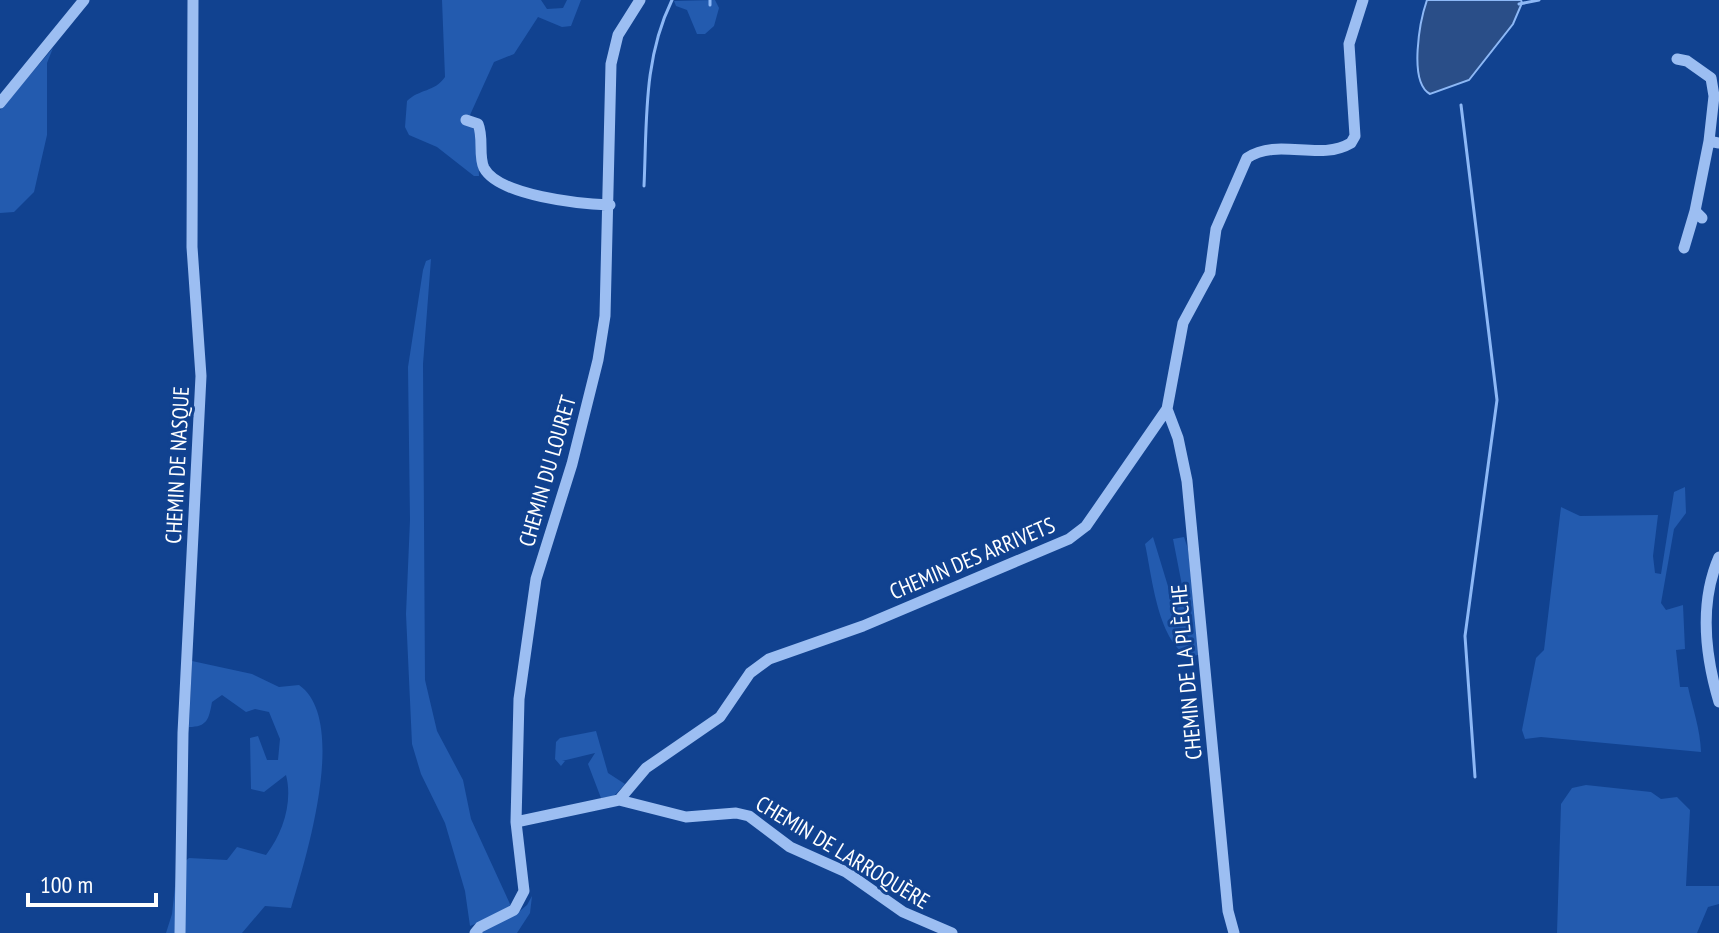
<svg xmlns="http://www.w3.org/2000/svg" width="1719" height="933" viewBox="0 0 1719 933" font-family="'PT Sans Narrow',sans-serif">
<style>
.green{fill:#235baf}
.water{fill:#2a4e88;stroke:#8db8f6;stroke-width:2}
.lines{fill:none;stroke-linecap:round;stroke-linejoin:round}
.stream{stroke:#8db8f6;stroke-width:3}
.minor{stroke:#9cbef2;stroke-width:11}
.labels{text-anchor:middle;stroke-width:6;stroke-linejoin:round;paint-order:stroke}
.street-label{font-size:22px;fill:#fff;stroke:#114290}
</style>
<rect width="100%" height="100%" fill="#114290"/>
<!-- green -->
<path class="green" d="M442 0H541L547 9 563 8 567 0H581L571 26 562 27 538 17 514 54 494 62 470 115 469 125 477 132 479 176H474L437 147 409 135 405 127 407 101C419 89 435 92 445 77Z
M715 0 719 8 714 26 705 34H697L687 10 676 6 674 1Z
M53 48 47 63V135L34 192 14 212 0 213V110Z
M431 259 423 364 425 680 437 731 463 780 471 819 515 915 527 905 532 896 530 913 517 933H483L480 922 470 926 465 891 445 823 421 774 412 744 406 614 410 520 408 367 423 270 426 261Z
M1685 487 1686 513 1674 529 1661 603 1666 610 1683 605 1685 649 1676 650 1680 687H1688C1693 710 1700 728 1701 752L1541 737 1525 739 1522 730 1536 658 1544 650 1561 507 1580 516 1658 515 1653 556 1655 573 1661 574 1674 492Z
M1153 537 1174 606 1180 607 1185 601 1173 539 1184 537 1188 549 1200 654 1192 657C1158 647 1152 575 1145 544Z
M192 661 252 674 279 687 299 685C349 720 306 858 291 908L265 906 242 933H166L172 914 177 868 189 858 227 860 237 847 266 855C283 833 293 802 286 775L264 792 251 789 250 738 258 736 267 760H278L280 739 269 712 255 709 246 712 222 695 212 702C209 719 207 727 189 727Z
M596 731 608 773 625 784 614 796 601 798 588 764 595 753 562 761H565L561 766 555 759 556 742 560 738Z
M1586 785 1651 792 1661 799 1677 797 1690 810 1686 886H1719V904L1708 907 1697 933H1557L1561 804 1572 788Z"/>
<!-- water -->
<path class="water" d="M1427 0H1521L1522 3 1513 24 1469 80 1430 94C1408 82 1420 20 1427 0Z"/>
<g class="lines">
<!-- stream -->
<path class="stream" d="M710 0V5
M1519 4 1539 0
M1461 105 1497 400 1465 636 1475 777
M644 186C647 122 643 59 672 0"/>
<!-- minor -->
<path class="minor" d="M1677 59 1687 61 1711 78 1714 96 1709 141 1719 143
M0 103 84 0
M466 120 478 124C484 138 478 156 484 168 499 196 581 204 610 205
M1702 218 1695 211 1709 141
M1684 248 1695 211
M1167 409 1178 438 1187 481 1228 911 1234 933
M1719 557C1699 603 1705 655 1719 702
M619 800 686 817 736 813 749 816 790 847 846 872 903 912 952 933
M516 822 619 800 646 768 720 717 750 673 769 659 863 626 1069 539 1086 526 1167 409 1183 323 1210 273 1216 229 1247 158C1278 137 1319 162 1351 143L1355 136 1349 44 1363 0
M180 933 183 733 201 376 192 247 193 0
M475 933 480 927 514 910 524 891 516 822 519 699 536 579 572 464 598 360 605 316 611 64 618 35 640 0"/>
</g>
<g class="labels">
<!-- street labels -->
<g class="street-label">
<text transform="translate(177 465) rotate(-87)" y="8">CHEMIN DE NASQUE</text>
<text transform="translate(547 471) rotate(-74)" y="8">CHEMIN DU LOURET</text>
<text transform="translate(972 558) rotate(-23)" y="8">CHEMIN DES ARRIVETS</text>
<text transform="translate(1186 672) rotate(-95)" y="8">CHEMIN DE LA PLÈCHE</text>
<text transform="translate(843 852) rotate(31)" y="8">CHEMIN DE LARROQUÈRE</text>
</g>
</g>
<!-- scale -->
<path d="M28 893v12h128v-12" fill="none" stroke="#ffffff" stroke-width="4"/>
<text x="40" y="893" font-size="24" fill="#ffffff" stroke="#114290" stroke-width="6" paint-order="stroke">100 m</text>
</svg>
